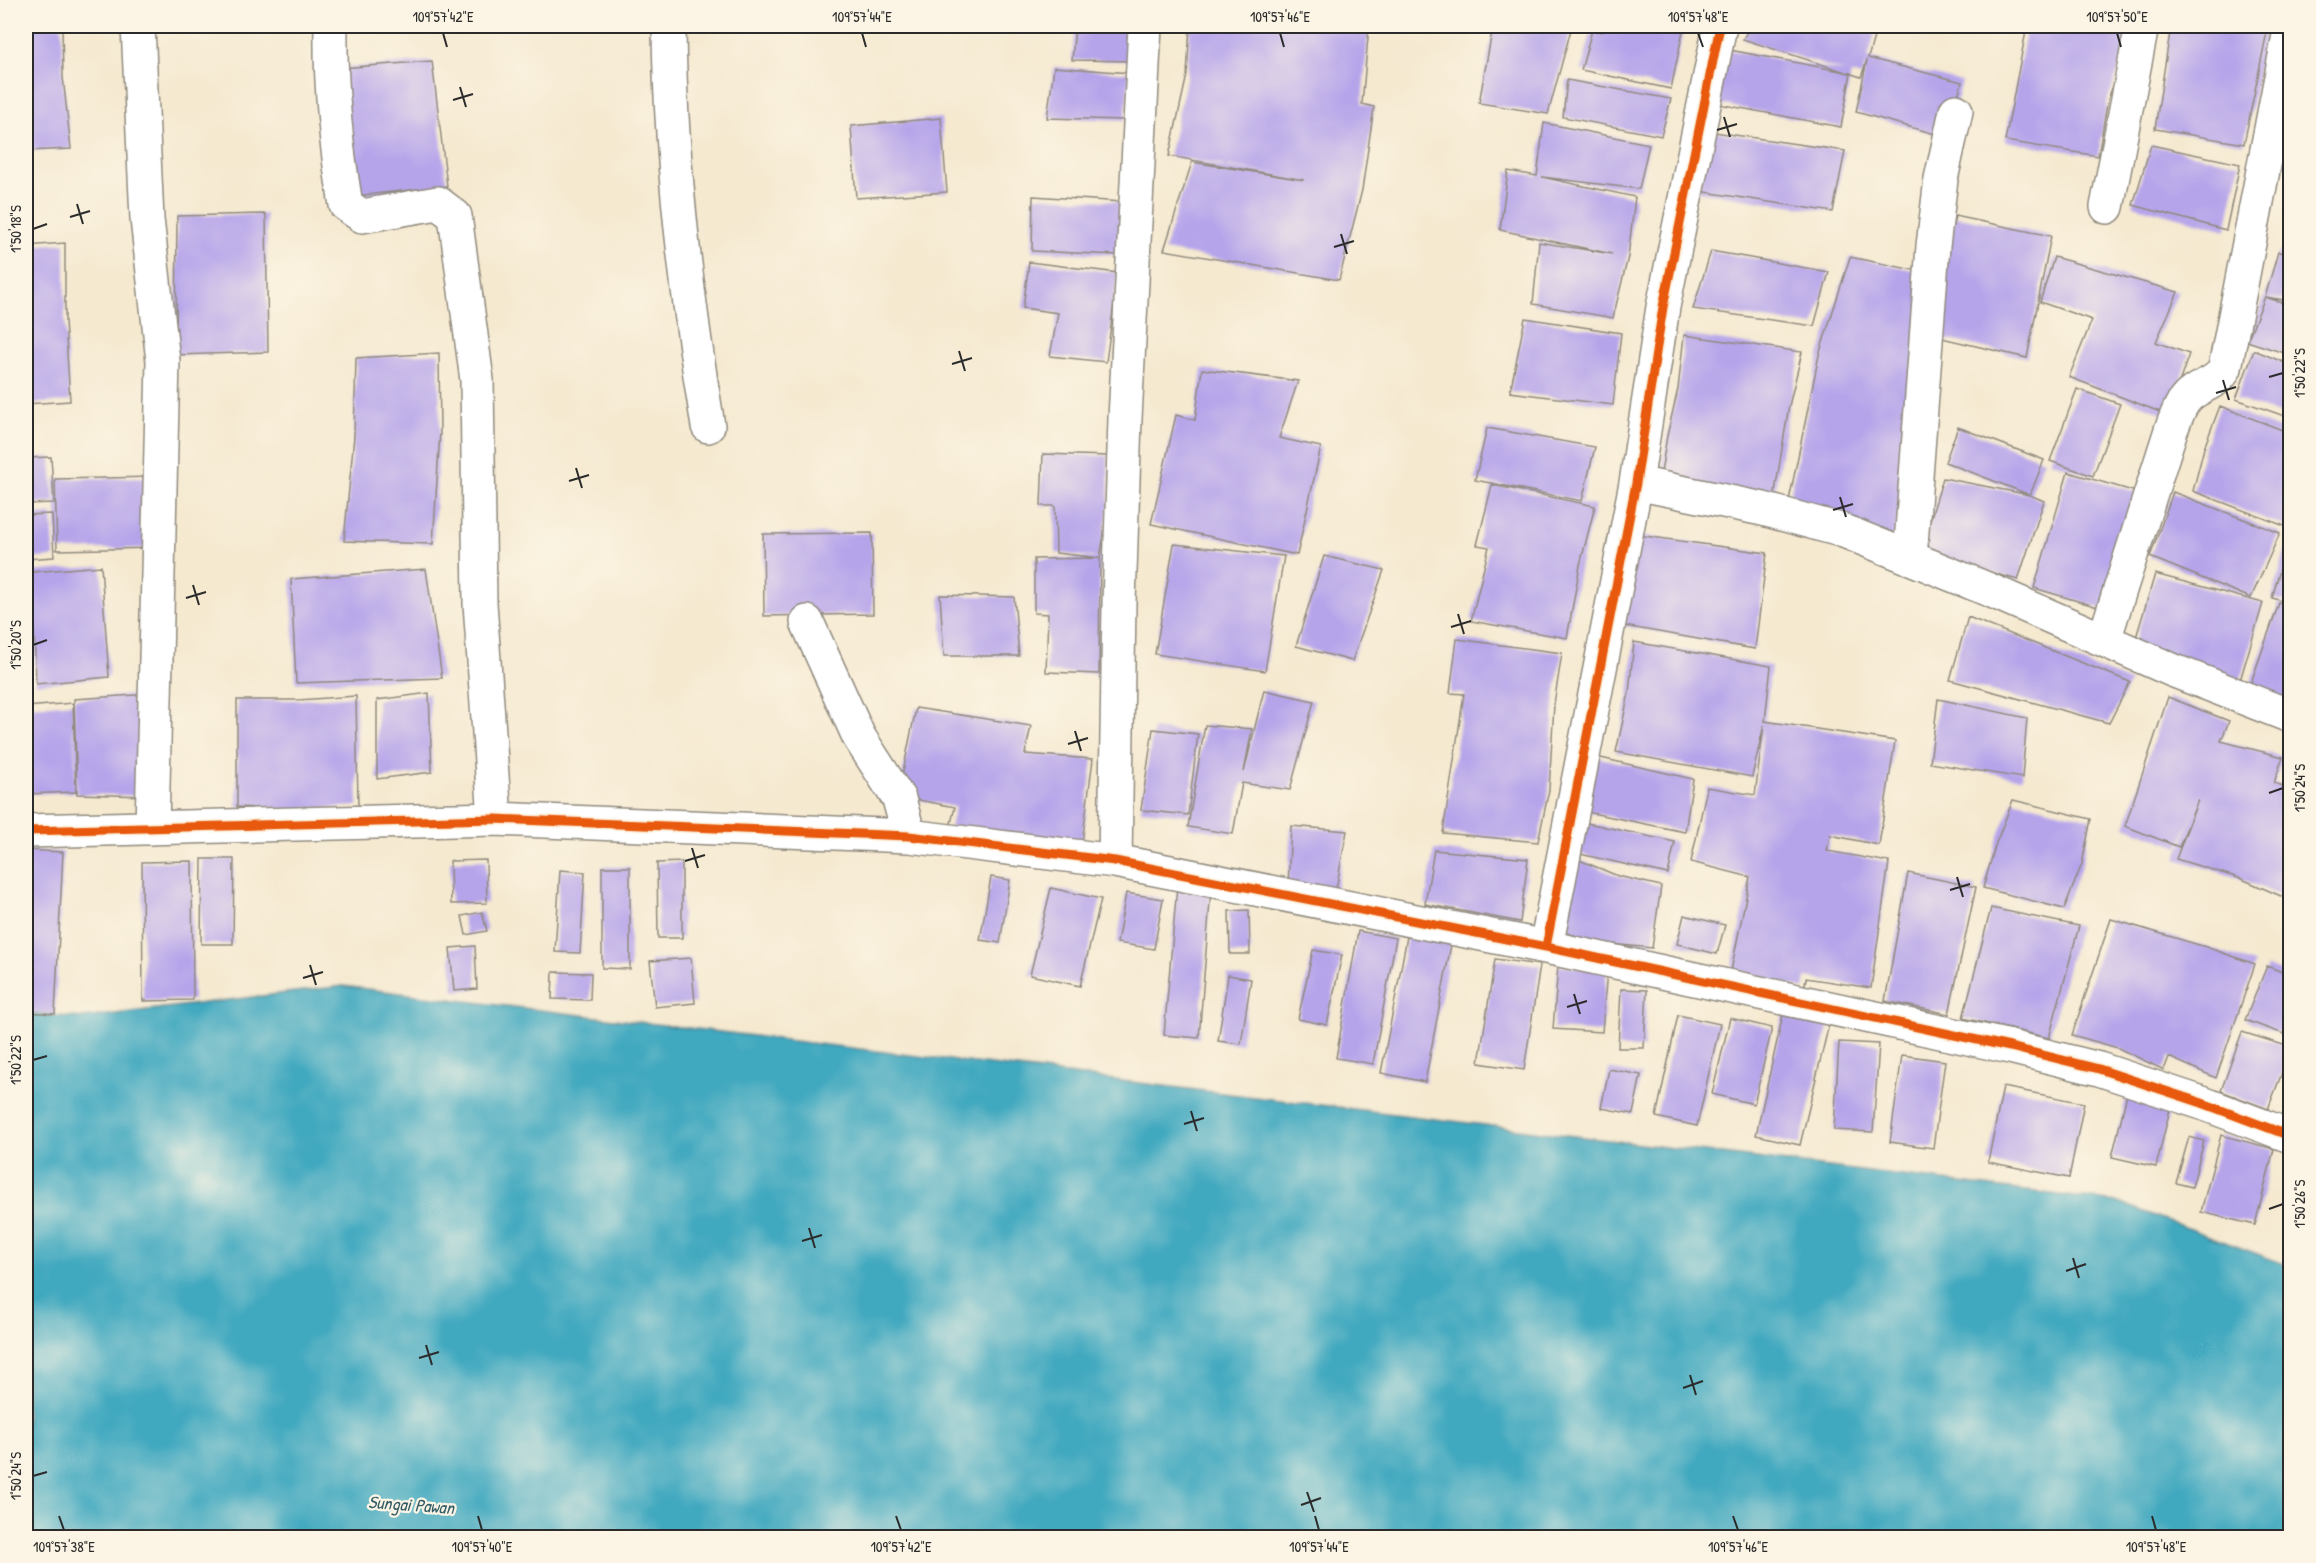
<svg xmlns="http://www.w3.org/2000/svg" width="2316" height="1563" viewBox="0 0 2316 1563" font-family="'Patrick Hand',sans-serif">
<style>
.water{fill:#3fa8bf;stroke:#356a75;stroke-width:1.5}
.building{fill:#b6a4ea}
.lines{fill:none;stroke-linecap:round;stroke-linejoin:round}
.minor-casing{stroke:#908a7e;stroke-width:36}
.minor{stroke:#fff;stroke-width:33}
.cycleway-casing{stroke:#fcf5e5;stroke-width:13}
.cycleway{stroke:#e8590c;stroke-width:9}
.ticks{fill:none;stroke:#2b2b2b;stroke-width:2}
.labels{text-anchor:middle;stroke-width:4.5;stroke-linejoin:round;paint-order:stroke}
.water-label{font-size:18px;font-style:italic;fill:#335d66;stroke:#fcf5e5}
.neatline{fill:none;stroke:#2b2b2b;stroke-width:2}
.ticks-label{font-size:15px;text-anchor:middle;fill:#2b2b2b}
</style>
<rect width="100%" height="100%" fill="#fcf5e5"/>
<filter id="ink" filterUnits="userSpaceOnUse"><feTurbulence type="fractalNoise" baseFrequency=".0167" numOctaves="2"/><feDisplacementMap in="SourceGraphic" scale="12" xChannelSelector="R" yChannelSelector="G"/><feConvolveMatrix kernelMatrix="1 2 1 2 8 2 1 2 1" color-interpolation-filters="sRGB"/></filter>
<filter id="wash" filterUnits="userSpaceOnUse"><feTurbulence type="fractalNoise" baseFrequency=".008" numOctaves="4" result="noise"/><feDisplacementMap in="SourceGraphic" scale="24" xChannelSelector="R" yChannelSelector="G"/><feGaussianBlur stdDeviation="1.35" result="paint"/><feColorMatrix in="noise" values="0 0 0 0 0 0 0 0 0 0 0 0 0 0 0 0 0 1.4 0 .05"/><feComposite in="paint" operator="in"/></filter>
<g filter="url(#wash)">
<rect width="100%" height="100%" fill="#f5e9d0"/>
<!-- water -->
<path class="water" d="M343 986 2117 1202 2290 1266V1537H26V1013L83 1018Z"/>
<g id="blocks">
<!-- building -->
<path class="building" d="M26 26H62L63 77 71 149 26 151Z
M1075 26H1141L1137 61 1072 60Z
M1190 26H1369L1362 104 1374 107 1362 190 1339 280 1164 250 1192 162 1304 180 1169 156 1187 75Z
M1493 26H1572L1548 114 1479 103Z
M1604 26H1684L1671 89 1581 70 1592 30 1602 32Z
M1750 26H1877L1868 58 1962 82 1946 137 1856 112 1867 60 1861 77 1743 39Z
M2027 26H2129L2126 52 2108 99 2098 156 2005 141Z
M2171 26 2268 27 2244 144 2155 129Z
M1719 48 1851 73 1841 127 1708 102Z
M432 61 447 186 355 196 341 68Z
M1054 67 1130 73 1125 120 1047 118Z
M1567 80 1671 99 1661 136 1563 117Z
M941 118 947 192 856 198 851 126Z
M1544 123 1649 144 1639 189 1542 177 1635 197 1628 257 1613 318 1533 304 1539 242 1612 254 1500 230 1508 171 1537 176Z
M1714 132 1845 151 1833 212 1698 191Z
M2151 145 2240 164 2226 230 2133 205Z
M1033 196 1122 202 1118 255 1032 251Z
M266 214 268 352 176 355 177 216Z
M1955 216 2051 236 2027 358 1929 335Z
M2290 225V245L2284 243Z
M65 243V321L70 401 26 404V246Z
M1711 251 1829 272 1814 326 1693 309Z
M2278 252 2290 254V301L2265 297Z
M1850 257 1924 272 1914 437 1894 539 1787 510 1819 355Z
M2054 257 2178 292 2156 342 2189 354 2168 415 2069 377 2092 320 2040 302Z
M1029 262 1118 273 1106 362 1050 356 1058 313 1023 308Z
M2265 297 2290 305V355L2247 341Z
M1525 318 1621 333 1613 405 1510 392Z
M1684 335 1802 352 1789 406 1773 504 1659 485 1667 436 1678 389Z
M2254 350 2290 365V418L2236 399Z
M439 353 440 432 433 544 344 541 354 436 356 358Z
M1202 369 1298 381 1279 438 1321 447 1297 555 1151 524 1176 415 1195 420Z
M2077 389 2120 404 2093 476 2050 461Z
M2220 406 2290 433V517L2287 527 2193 491 2204 448Z
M1958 427 2044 460 2030 495 1945 462Z
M1487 428 1595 447 1582 501 1475 480Z
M1043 454 1108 456 1109 507 1100 558 1099 674 1046 672 1048 614 1034 613V559L1100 558 1056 553 1055 506H1041Z
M51 457 54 503 26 504V458Z
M2068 472 2143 494 2108 610 2034 588Z
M154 477 156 548 57 550 55 479Z
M1943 478 2030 495 2044 501 2018 580 1920 553Z
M1492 485 1595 506 1580 565 1567 638 1471 621 1489 547 1477 545Z
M2173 492 2280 533 2251 598 2150 557Z
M52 514 54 557 26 559V515Z
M872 533 873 614 764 616 763 534Z
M1637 535 1767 553 1755 649 1624 626Z
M2290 535V603L2272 598Z
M1174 544 1284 556 1265 671 1155 654Z
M1324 556 1384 570 1352 661 1296 646Z
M101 566 109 677 36 684 32 572Z
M426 569 442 678 296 683 291 579Z
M2155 574 2263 603 2239 684 2132 651Z
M940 595 1014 597 1019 656H944Z
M2279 603 2290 606V705L2248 691Z
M1968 617 2130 682 2109 723 1950 680Z
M1457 639 1562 653 1554 704 1549 790 1538 842 1443 833 1464 694 1450 693Z
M1634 642 1771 666 1765 721 1895 741 1879 845 1830 835 1827 851 1889 862 1871 988 1806 978 1804 989 1731 971 1750 877 1691 862 1707 787 1755 795 1764 725 1752 777 1616 752 1629 693Z
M1264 690 1314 701 1290 790 1242 783 1233 834 1188 827 1205 725 1252 729 1244 772Z
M429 693 432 772 377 779V700Z
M151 694 146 796 77 794 74 699Z
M356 696 358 806 297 810 237 807V700H298Z
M2168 697 2229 721 2221 741 2283 757 2274 783 2290 788V900L2242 879 2176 859 2198 800 2179 847 2125 826Z
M1938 699 2027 718 2022 778 1930 763Z
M73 703 76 792 26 794V707Z
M916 708 1031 726 1025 754 1093 759 1082 843 950 827 955 807 898 796Z
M1153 729 1198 734 1188 815 1141 810Z
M1592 756 1693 779 1685 832 1577 810Z
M2013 800 2091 819 2082 864 2064 909 1983 888 1996 843Z
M1578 821 1675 842 1668 874 1571 852Z
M1291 826 1347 831 1336 889 1288 885Z
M26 850 63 852 55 1014 26 1012Z
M1434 850 1528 859 1520 922 1425 904Z
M1572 857 1618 876 1661 886 1652 948 1601 943 1556 930Z
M202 859H234L233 944H201Z
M486 860 487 903 451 904 450 861Z
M192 861 193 1000 143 1001 142 862Z
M682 862V938H658L657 863Z
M602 867H630V969L602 968Z
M560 870 585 872 580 953 555 952Z
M1908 873 1976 887 1949 1014 1885 1001Z
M991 877 1010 880 1000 943 980 940Z
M1177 886 1211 889 1199 1038 1164 1035Z
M1051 888 1101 899 1080 986 1030 975Z
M1126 893 1163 899 1154 949 1117 943Z
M1991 908 2079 926 2049 1038 1963 1018Z
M1249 910 1250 954H1230L1229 911Z
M482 912 487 931 466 935 462 916Z
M1684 915 1725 925 1717 954 1677 944Z
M2111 919 2206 947 2255 964 2216 1078 2169 1057 2164 1070 2118 1048 2072 1035Z
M1409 926 1453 934 1425 1082 1381 1073Z
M1358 931 1396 938 1373 1064 1336 1058Z
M475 946 477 989 454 991 450 948Z
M1313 950 1342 955 1327 1025 1298 1019Z
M691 958 695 1003 655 1007 650 961Z
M1495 959 1540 965 1524 1070 1479 1063Z
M1558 966 1607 969 1602 1032 1553 1029Z
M2267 966 2290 975 2289 1036 2245 1020Z
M553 972 591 973 590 1000 552 999Z
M1228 975 1251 979 1241 1044 1218 1041Z
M1621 989 1647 990 1644 1048H1618Z
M1784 1010 1830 1020 1800 1145 1756 1135Z
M1678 1015 1720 1024 1697 1126 1656 1117Z
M1730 1018 1772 1028 1754 1104 1712 1094Z
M2242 1032 2290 1047V1052L2268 1109 2221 1091Z
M1839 1042 1879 1044 1873 1132 1834 1130Z
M1902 1055 1945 1061 1933 1148 1890 1142Z
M1609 1069 1641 1075 1633 1114 1601 1108Z
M2003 1087 2084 1103 2069 1178 1988 1162Z
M2128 1090 2172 1101 2156 1167 2112 1157Z
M2221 1135 2274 1149 2255 1225 2201 1212Z
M2189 1137 2204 1141 2192 1187 2176 1183Z"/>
</g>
</g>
<g filter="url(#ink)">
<use href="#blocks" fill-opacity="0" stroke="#908a7e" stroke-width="1.5"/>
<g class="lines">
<defs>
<path id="minor" d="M138 26 147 219 163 361 152 828
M331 26C330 86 336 146 346 205L362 216 438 203 455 216 477 380 480 603 495 819
M669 26C670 160 686 293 708 426
M2107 207 2142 26
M1636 483 1763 509 1844 531 1992 591 2172 670 2290 716
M1910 558 1933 246 1941 179 1956 111
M807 622 859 737 899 799 909 836
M2104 640 2171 430C2175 421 2179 407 2185 400 2196 385 2218 385 2225 368L2290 30
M26 831 495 819 909 836 1115 861 1546 947 2010 1047 2099 1069 2202 1103 2290 1136
M1115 861 1119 603 1125 419 1145 26
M1546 947 1636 483 1663 307 1720 26"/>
</defs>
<!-- minor casing -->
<use href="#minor" class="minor-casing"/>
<!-- minor -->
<use href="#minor" class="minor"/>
<defs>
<path id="cycleway" d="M26 831 495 819 909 836 1115 861 1546 947 2010 1047 2099 1069 2202 1103 2290 1136
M1546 947 1636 483 1663 307 1720 26"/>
</defs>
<!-- cycleway casing -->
<use href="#cycleway" class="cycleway-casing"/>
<!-- cycleway -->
<use href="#cycleway" class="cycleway"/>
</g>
</g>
<!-- ticks -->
<path class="ticks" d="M443 33 447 47M862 33 866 47M1280 33 1284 47M1698 33 1703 47M2117 33 2121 47M460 87 466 107M453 100 473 94M1724 117 1730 137M1717 130 1737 124M77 204 83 224M70 217 90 211M33 229 47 224M1341 234 1347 254M1334 247 1354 241M959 351 965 371M952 364 972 358M2269 377 2283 373M2223 380 2229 400M2216 393 2236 387M576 468 582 488M569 481 589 475M1840 497 1846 517M1833 510 1853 504M193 585 199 605M186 598 206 592M1458 614 1464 634M1451 627 1471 621M33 645 47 640M1075 731 1081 751M1068 744 1088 738M2269 793 2283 788M692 848 698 868M685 861 705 855M1957 877 1963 897M1950 890 1970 884M310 965 316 985M303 978 323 972M1574 994 1580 1014M1567 1007 1587 1001M33 1060 47 1056M1191 1111 1197 1131M1184 1124 1204 1118M2269 1209 2283 1204M809 1228 815 1248M802 1241 822 1235M2073 1258 2079 1278M2066 1271 2086 1264M426 1345 432 1365M419 1358 439 1352M1690 1375 1696 1395M1683 1388 1703 1381M33 1476 47 1472M1307 1492 1314 1512M1301 1505 1321 1498M59 1516 64 1530M478 1516 482 1530M896 1516 901 1530M1315 1516 1319 1530M1733 1516 1738 1530M2152 1516 2156 1530"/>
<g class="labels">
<!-- water labels -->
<g class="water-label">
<text transform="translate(411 1505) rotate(4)" y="6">Sungai Pawan</text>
</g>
</g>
<!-- margin -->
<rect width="2316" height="1563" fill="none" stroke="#fcf5e5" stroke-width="66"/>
<rect x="33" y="33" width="2250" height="1497" class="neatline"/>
<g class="ticks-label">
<text x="443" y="22">109°57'42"E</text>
<text x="862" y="22">109°57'44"E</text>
<text x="1280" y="22">109°57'46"E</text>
<text x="1698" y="22">109°57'48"E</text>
<text x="2117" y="22">109°57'50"E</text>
<text transform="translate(16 229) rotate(-90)" y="5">1°50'18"S</text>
<text transform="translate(2300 373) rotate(-90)" y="5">1°50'22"S</text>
<text transform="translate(16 645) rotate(-90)" y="5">1°50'20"S</text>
<text transform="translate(2300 788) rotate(-90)" y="5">1°50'24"S</text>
<text transform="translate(16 1060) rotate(-90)" y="5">1°50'22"S</text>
<text transform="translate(2300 1204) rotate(-90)" y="5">1°50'26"S</text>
<text transform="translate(16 1476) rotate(-90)" y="5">1°50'24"S</text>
<text x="64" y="1552">109°57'38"E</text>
<text x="482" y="1552">109°57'40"E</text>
<text x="901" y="1552">109°57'42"E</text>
<text x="1319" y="1552">109°57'44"E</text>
<text x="1738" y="1552">109°57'46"E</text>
<text x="2156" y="1552">109°57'48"E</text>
</g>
</svg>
